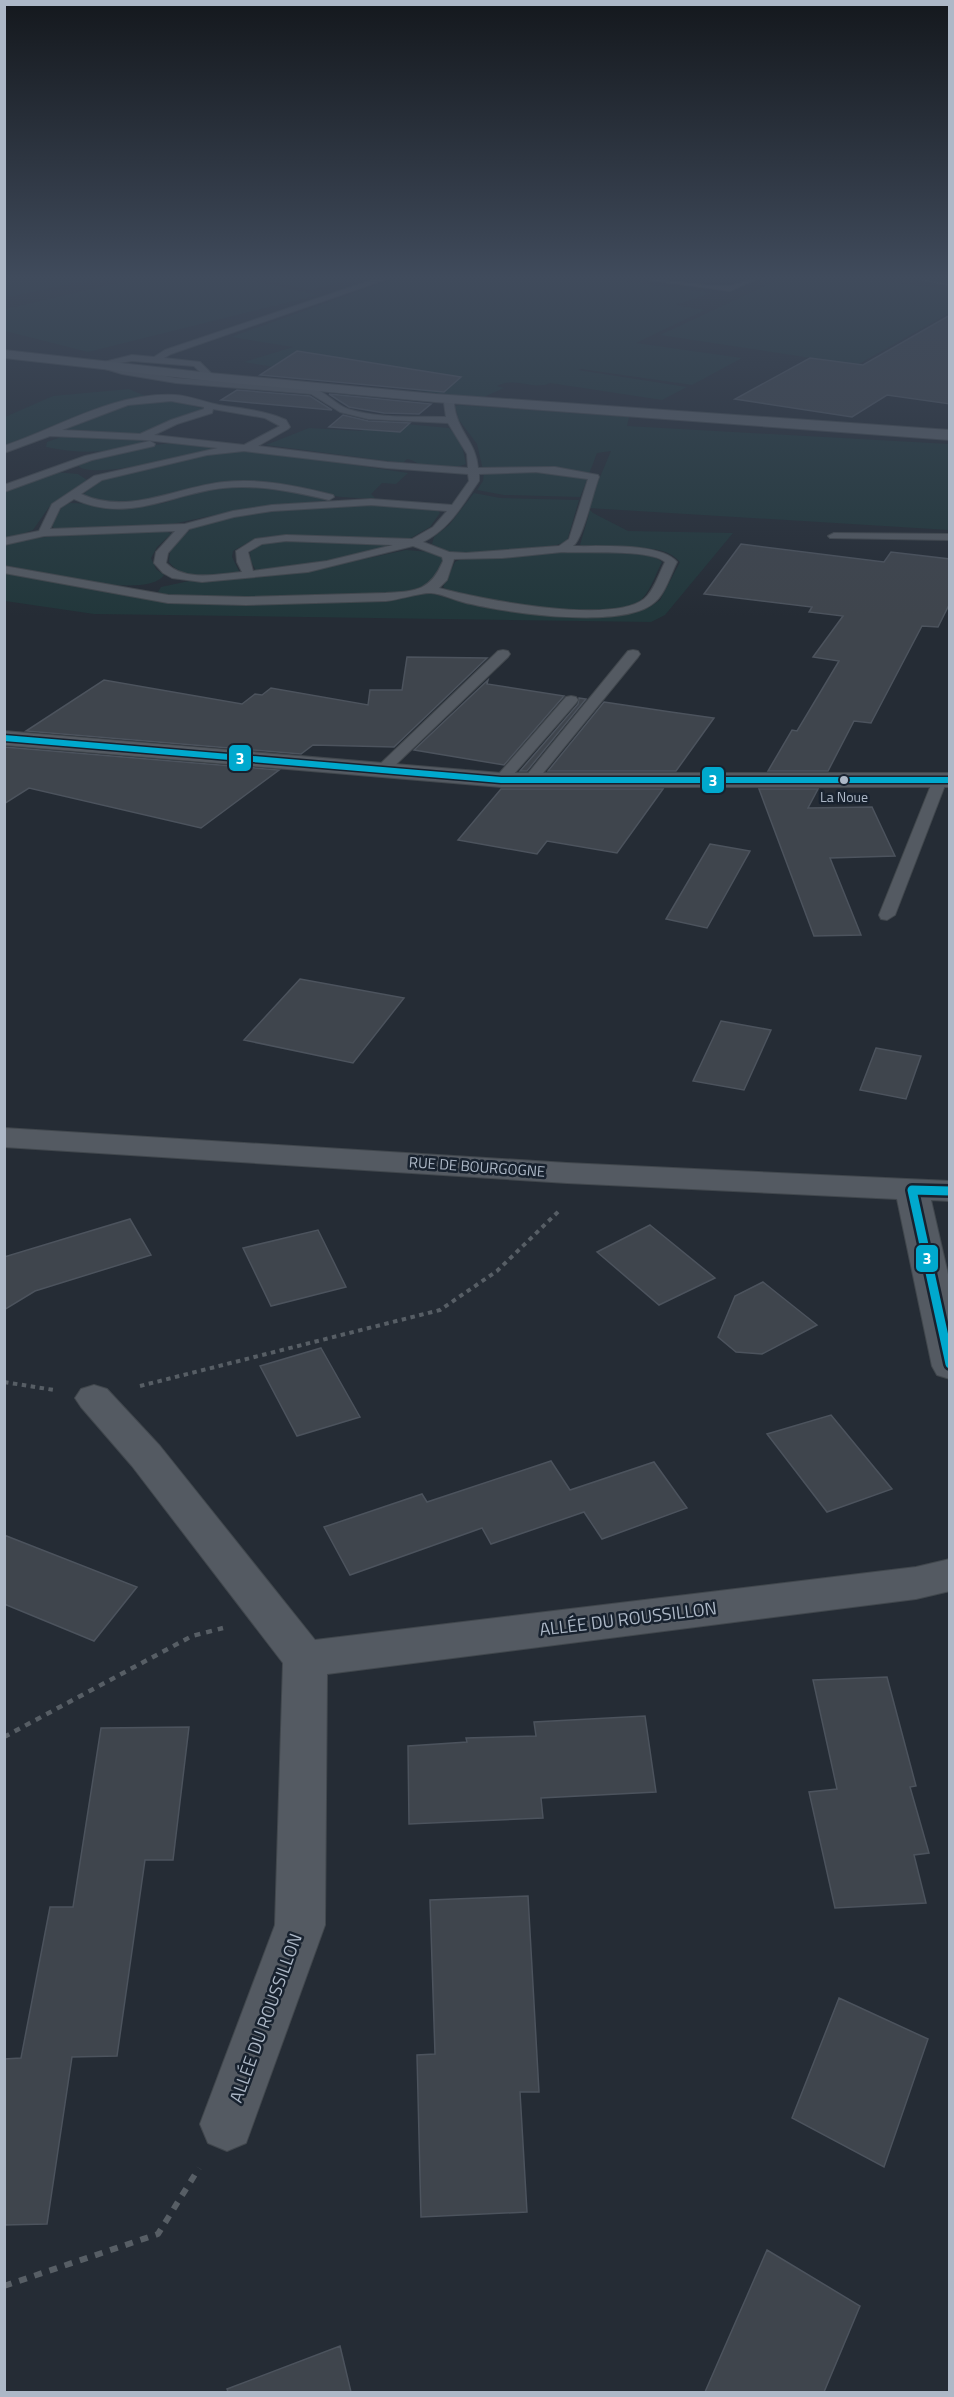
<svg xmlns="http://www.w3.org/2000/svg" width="954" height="2397" viewBox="0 0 954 2397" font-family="'Titillium Web',sans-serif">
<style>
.green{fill:#22373b}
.building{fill:#3f454d;stroke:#4c535d;stroke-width:1.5}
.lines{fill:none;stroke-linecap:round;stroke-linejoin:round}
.lane-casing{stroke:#41474d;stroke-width:2}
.street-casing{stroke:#41474d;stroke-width:2}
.secondary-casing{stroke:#41474d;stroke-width:2}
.path-far3{stroke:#575e65;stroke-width:1.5;stroke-dasharray:1.5 1.5;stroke-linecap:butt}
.path-far2{stroke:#575e65;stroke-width:4;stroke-dasharray:4.5 4.5;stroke-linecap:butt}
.path-far1{stroke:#575e65;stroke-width:4.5;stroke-dasharray:6 6;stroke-linecap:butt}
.path{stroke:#575e65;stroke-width:6;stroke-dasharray:8 8;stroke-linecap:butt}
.lane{fill:#545a62;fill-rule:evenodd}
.street{fill:#545a62;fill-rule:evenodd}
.secondary{fill:#595f67;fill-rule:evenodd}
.bus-1-far1-casing{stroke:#18222f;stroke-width:9}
.bus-1-casing{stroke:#18222f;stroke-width:14}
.bus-1-far1{stroke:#00a9ce;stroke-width:6}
.bus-1{stroke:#00a9ce;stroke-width:9}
.bus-dot{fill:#adb8c7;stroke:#18222f;stroke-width:2}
.labels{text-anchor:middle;stroke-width:5;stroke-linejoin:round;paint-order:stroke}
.bus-label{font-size:14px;fill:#adb8c7;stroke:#18222f}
.street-label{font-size:15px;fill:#adb8c7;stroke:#18222f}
.near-street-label{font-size:18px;fill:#adb8c7;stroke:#18222f}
.line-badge{stroke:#18222f;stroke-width:2}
.badge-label{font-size:16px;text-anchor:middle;font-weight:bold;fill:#fff}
</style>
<rect width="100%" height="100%" fill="#252c35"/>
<!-- green -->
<path class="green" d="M5 280H87L5 298Z
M132 280H250L318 295 88 352 5 331V309Z
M265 280H347L310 290Z
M391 280H615L711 293 675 305 705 310 636 343 742 358 692 385 581 369 578 370 687 387 662 400 550 383C532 391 517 376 497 386L504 388 477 400 244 362 293 347 231 337Z
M778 280H874L949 290V313L857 365 660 335Z
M129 389 145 396 52 426 5 447V417L53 396Z
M168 400 205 409 142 434 63 429 132 403Z
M459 405 629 417 627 426 949 444V530L588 508 593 513 628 531 733 533 665 615 651 622 94 614 5 601V572L164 602 386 600 430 593 468 604 548 615 599 617 624 615 650 607 660 600 680 562C659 536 605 557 580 545L589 514 587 508 611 451 597 453 589 474 563 469 483 470 477 444 459 420 455 406Z
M373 421 449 428 461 441 466 464C455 469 433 468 421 464 415 463 414 460 407 459L403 463 266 445 309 428 361 431Z
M64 436 138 438 142 442C109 454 80 454 46 447L47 442Z
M183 442 225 447C199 452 95 481 78 466 106 450 151 445 183 442Z
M254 450 408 473 396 484 382 483 371 494 375 498C337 500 300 489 262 485 253 484 243 482 235 483 179 489 139 514 82 495L102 479 219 452Z
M538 470 588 477 580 497 504 495 477 490 483 481 484 472Z
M55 472 78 474 87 480 86 483 49 507 33 530 5 540 4 492Z
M248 486 277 489 330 500 249 508 172 524 55 529 51 525 62 507 70 503 146 506 164 503 202 491Z
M474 493 500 498 579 500 567 541 557 545 484 554 452 553 432 544 434 537 449 525Z
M371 504 437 509 440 513 430 527 409 539 269 536 254 539 233 551 232 557 240 573C218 574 184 582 169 562L170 552 173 547 192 528 206 523 274 510Z
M152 529 165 530 171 534 157 547 151 558 156 569 164 575C147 601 33 571 5 565L4 544 45 537Z
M286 540 393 544 343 559 257 572 251 562 250 552 265 543Z
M406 550 431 552 443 558 435 579 430 585 400 593 247 598 172 596 158 592 161 587 189 581 295 574Z
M562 552C583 554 650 549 662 562 655 575 649 597 635 604 607 617 466 605 443 587L455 562 459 560Z"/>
<!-- building -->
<path class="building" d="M950 315V404L887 395 852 417 735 399 810 358 863 365Z
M297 351 461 377 444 392 260 375Z
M237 390 310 396 332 410 221 400Z
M329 394 431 404 419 414 384 413 349 407Z
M343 415 368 421 410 423 400 432 329 427Z
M741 544 884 562 891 552 950 559V603L938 627 922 626 871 723 854 721 828 771H768L792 730 797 731 839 661 813 657 843 616 809 612 812 607 704 594Z
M407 657 487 658 394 747 313 745 301 754 26 731 104 680 242 704 255 694 262 695 271 688 368 705 370 690H402Z
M488 680 487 684 564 696 504 765 414 750Z
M579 698 586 699 527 771H520L578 704Z
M604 702 671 712 714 718 676 771H548Z
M4 747 279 770 201 828 29 788 4 804Z
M501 789H663L617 853 547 841 537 854 458 840Z
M759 789H818L808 808 872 807 895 856 830 858 861 935 814 936Z
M710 844 750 851 707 928 666 919Z
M300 979 404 998 353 1063 244 1040Z
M721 1021 771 1030 744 1090 693 1081Z
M876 1048 921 1056 906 1099 860 1090Z
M130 1219 151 1255 35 1291 4 1310V1257Z
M650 1225 715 1278 659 1305 597 1252Z
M318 1230 346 1287 271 1306 243 1248Z
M763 1282 817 1325 762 1354 736 1352 718 1337 735 1296Z
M321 1348 360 1417 297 1436 260 1366Z
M831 1415 892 1489 827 1512 767 1434Z
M551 1461 570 1490 654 1462 687 1508 602 1539 584 1512 491 1544 482 1528 350 1575 324 1527 422 1494 427 1502Z
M4 1535 137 1587 94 1641 4 1604Z
M887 1677 916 1786 910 1787 929 1853 914 1855 926 1903 835 1908 809 1792 837 1789 813 1680Z
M645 1716 656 1792 541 1798 543 1818 409 1824 408 1746 467 1742 466 1738 536 1736 534 1722Z
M189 1727 173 1860H145L117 2056 72 2057 47 2224 4 2225V2059L21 2058 50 1907H73L101 1728Z
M528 1896 539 2092H520L527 2212 421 2217 417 2055 435 2054 430 1900Z
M839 1998 928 2039 884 2167 792 2118Z
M767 2250 860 2306 824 2392H705Z
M340 2346 351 2392H228L227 2389Z"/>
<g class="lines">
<defs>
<path id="lane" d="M372 280H384L171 354 164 358 200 362 213 375V379H207L194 366 132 361 108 365 176 378 312 388C327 392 334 404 348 409 379 419 414 416 446 417L444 403 451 398H457L459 400 454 404C457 432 476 441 478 468L555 467 598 475 599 477C593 492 583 539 573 546 599 547 660 542 677 562 671 574 665 594 655 602 625 630 509 613 471 604 458 602 444 594 431 593 422 592 398 600 386 601L246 605 168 603 4 573V566L168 595 246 597 386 593C417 591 430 591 443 561L442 557 413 546 308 572 202 582 172 578 163 573 154 563 156 552 175 531 44 536 4 545V538L39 531 52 504 94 476 218 448 145 440 50 436 4 453V446C60 427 114 392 175 395 190 396 204 402 219 405 242 409 265 410 286 420L290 427 288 429 258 446 387 462 468 468 467 454 448 423 368 419 340 412 311 394 176 383 122 374 92 365 132 355 154 357 165 350ZM171 401 204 407V409L171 420 140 434 62 430 128 405ZM213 409 265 418 280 426 244 445 154 435 177 424 212 413ZM244 451 387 468 468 474 469 481 452 505 371 499 272 505 233 511 185 524 50 529 60 508 74 499C128 524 170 494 223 488 258 484 295 492 329 500L334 497 333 495C298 486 260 478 224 482 175 487 129 516 81 494L102 480 207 455ZM536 472 588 479 569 539 559 546 466 553 449 552 423 542C450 529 463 504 479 481V474ZM371 505 447 511 433 527 412 539 286 535 255 539 236 551 237 562 242 572C217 574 185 582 166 563L168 553 189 529 234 517 272 511ZM286 541 393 545 327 561 253 571 248 552 262 544ZM562 552C583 553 652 549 665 562 659 573 654 591 644 599 611 625 479 599 439 588L447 580 454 559 502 558Z
M650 280C675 280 701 287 727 286 736 286 744 280 754 280L730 291Z
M150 441 155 444 154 446 92 460 4 492V485L85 456Z
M834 533 950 534V540L830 538 828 536Z
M503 650 508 651 510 654 508 657 386 774H376L374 771 376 768 498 651Z
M633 650 638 651 640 654 638 657 535 783H525L523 780 525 777 628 651Z
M571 696 576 697 578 700 576 703 506 783H496L494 780 496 777 566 697Z
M940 776 947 780 895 915 887 920 881 919 879 915 933 780Z"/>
<path id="street" d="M4 731 501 773H950V787H501L4 745Z
M4 1128 567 1163 950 1181V1201L931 1200 950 1283V1379L937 1375 932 1366 897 1199 567 1183 4 1147Z
M94 1385 107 1389 160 1446 315 1640 916 1567 950 1559V1591L916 1599 327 1674 325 1925 246 2143 227 2151 208 2143 200 2124 275 1925 283 1663 132 1466 81 1407 75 1398 81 1389Z"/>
<path id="secondary" d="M4 350 210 373 435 394 950 430V440L435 402 210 381 4 358Z"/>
</defs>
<!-- lane casing -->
<use href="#lane" class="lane-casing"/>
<!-- street casing -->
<use href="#street" class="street-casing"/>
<!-- secondary casing -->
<use href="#secondary" class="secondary-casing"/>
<!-- path-far3 -->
<path class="path-far3" d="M922 280 950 285"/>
<!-- path-far2 -->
<path class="path-far2" d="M4 1382 54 1390
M140 1386 440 1310 497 1271 560 1210"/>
<!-- path-far1 -->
<path class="path-far1" d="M4 1737 192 1636 223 1628"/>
<!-- path -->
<path class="path" d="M4 2286 158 2234 199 2168"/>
<!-- lane -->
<use href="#lane" class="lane"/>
<!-- street -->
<use href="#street" class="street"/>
<!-- secondary -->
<use href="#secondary" class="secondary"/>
<defs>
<path id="bus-1-far1" d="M4 738 501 780H950"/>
<path id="bus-1" d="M950 1191 912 1190 950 1364"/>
</defs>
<!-- bus-1-far1 casing -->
<use href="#bus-1-far1" class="bus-1-far1-casing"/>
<!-- bus-1 casing -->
<use href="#bus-1" class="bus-1-casing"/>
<!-- bus-1-far1 -->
<use href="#bus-1-far1" class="bus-1-far1"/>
<!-- bus-1 -->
<use href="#bus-1" class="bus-1"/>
</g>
<!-- sky -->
<linearGradient id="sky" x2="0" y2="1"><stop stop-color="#14181d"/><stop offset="0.45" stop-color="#404b5c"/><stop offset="1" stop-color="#404b5c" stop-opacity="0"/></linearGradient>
<rect width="954" height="616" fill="url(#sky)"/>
<!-- markers -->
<circle class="bus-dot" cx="844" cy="780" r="5"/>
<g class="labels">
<!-- bus labels -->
<g class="bus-label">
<text x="844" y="802">La Noue</text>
</g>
<!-- street labels -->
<g class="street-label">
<text transform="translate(477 1167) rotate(4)" y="5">RUE DE BOURGOGNE</text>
</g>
<!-- near-street labels -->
<g class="near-street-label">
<text transform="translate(628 1619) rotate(-7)" y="6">ALLÉE DU ROUSSILLON</text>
<text transform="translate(266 2018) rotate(-70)" y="6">ALLÉE DU ROUSSILLON</text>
</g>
</g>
<g class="line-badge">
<rect x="228" y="744" width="24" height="28" rx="6" fill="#00a9ce"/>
<rect x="701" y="766" width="24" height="28" rx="6" fill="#00a9ce"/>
<rect x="915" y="1244" width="24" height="29" rx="6" fill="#00a9ce"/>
</g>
<g class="badge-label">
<text x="240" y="764">3</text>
<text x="713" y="786">3</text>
<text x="927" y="1264">3</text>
</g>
<!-- border -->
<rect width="954" height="2397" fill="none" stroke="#adb8c7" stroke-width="12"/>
</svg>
